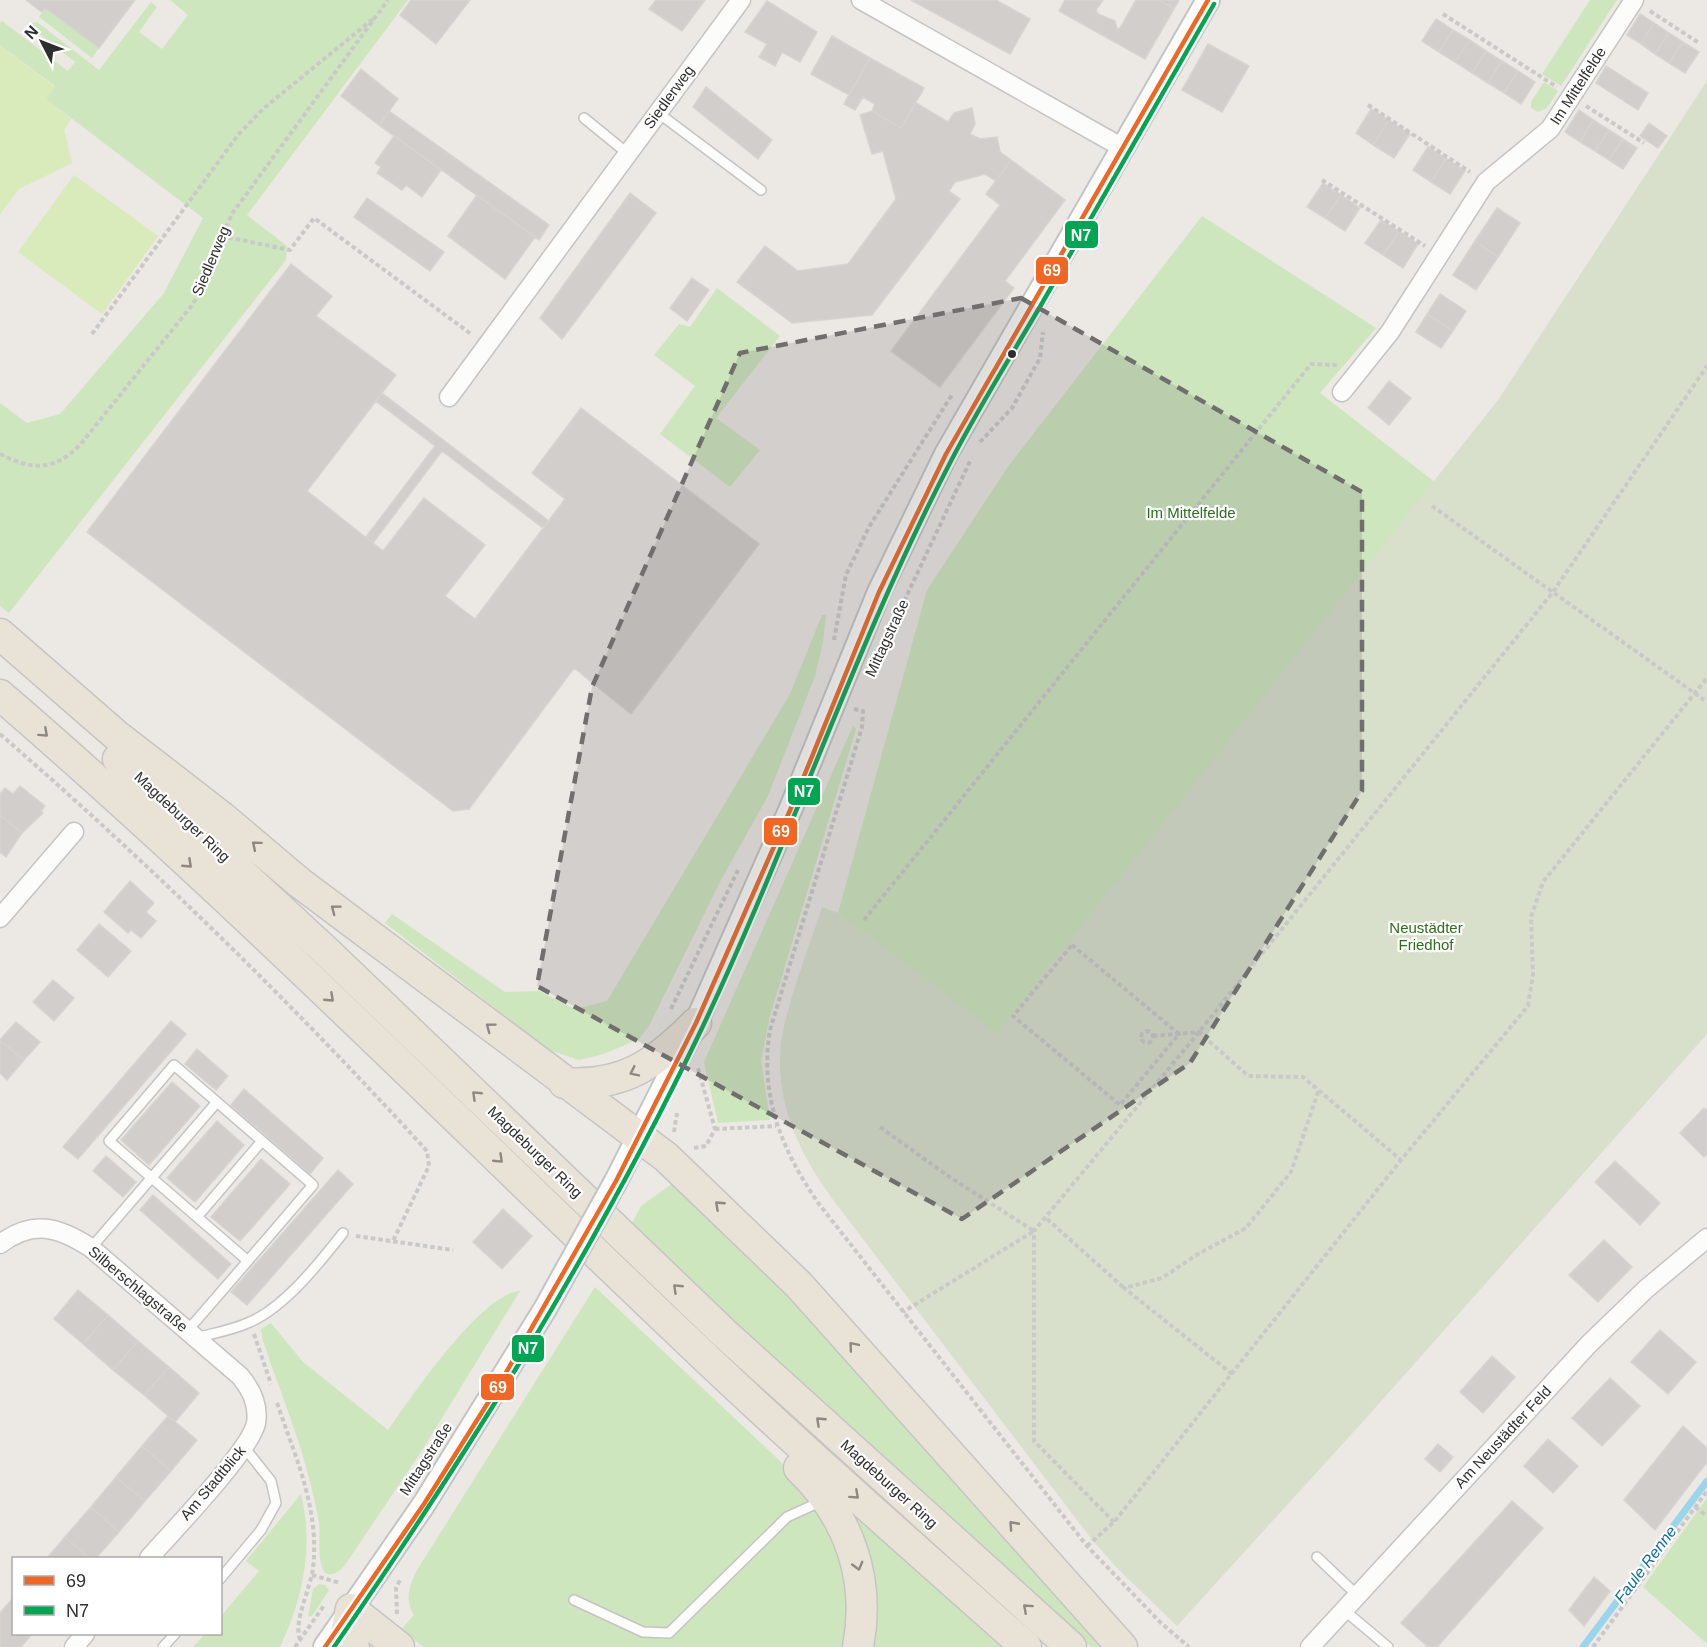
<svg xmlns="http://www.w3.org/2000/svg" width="1707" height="1647" viewBox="0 0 1707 1647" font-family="Helvetica,sans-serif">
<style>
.green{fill:#cee6be}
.cemetery{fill:#d8e0cc}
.pitch{fill:#d9eabb}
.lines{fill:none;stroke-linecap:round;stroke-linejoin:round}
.stream{stroke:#99d6ec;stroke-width:7}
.building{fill:#d1cecb;stroke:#d7d4d0;stroke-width:1.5}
.service-casing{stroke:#c5c4c5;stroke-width:12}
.minor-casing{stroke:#c5c4c5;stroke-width:21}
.tertiary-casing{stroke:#c5c4c5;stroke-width:26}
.trunk-casing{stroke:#c6c5c4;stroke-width:33}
.path{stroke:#c9c9c8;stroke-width:4;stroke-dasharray:4.5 3;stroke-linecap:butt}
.service{stroke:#fcfcfb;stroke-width:9}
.minor{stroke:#fcfcfb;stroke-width:18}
.tertiary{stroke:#fcfcfb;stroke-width:22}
.trunk{stroke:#e9e2d6;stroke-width:30}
.tertiary-bridge-casing{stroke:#c5c4c5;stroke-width:26;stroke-linecap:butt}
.tertiary-bridge{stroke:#fcfcfb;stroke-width:22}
.bus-1-casing{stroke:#fff;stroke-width:9}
.bus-2-casing{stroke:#fff;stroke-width:9}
.bus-1{stroke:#f26522;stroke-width:4.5}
.bus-2{stroke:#00a651;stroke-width:4.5}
.oneway{stroke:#8c8882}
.marked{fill:#706f6e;fill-opacity:0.2;stroke:#706f6e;stroke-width:4.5;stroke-dasharray:12 8;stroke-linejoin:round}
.bus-dot{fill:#2e2e2e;stroke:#fff;stroke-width:2}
.labels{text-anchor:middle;stroke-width:4.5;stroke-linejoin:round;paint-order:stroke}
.street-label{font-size:15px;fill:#2e2e2e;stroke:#fff}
.park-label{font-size:15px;fill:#2c6e1b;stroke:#fff}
.water-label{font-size:16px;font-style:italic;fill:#0d6fa3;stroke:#fff}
.line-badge{stroke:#fff;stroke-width:2}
.badge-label{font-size:16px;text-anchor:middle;font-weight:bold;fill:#fff}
</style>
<rect width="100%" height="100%" fill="#ece8e4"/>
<!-- green -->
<path class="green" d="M170 0H408L247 215 287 246 286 260 9 613 0 606V403L27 423 60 414 164 293 203 218 46 99 55 86 0 45V23L2 21 68 71 75 62 27 24 37 22 99 70 151 2 157 7 139 32 162 49 188 15Z
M1590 0H1617L1561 86 1542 74Z
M45 8 99 48 92 58 39 17Z
M1544 82 1558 91 1547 108 1538 112 1531 108V102Z
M1202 216 1376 328 1320 393 1436 483 997 1034 838 913 927 590 1007 468Z
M717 288 780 336 716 418 760 450 730 487 660 434 695 386 654 355 679 324 690 327Z
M822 615H826L823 642 815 676 768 796 721 880 649 1026 639 1039 604 1054 579 1060 549 1050 385 923 392 914 505 992 539 991 575 1009 607 1001 790 694Z
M853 726 856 729 770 1016 761 1061 770 1120 718 1123 704 1062Z
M673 1183 782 1287 1108 1647H1091L744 1332 632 1223 641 1206Z
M595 1287 780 1461 818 1506 848 1572 847 1647H424L400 1631 414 1615C404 1601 410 1584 417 1570Z
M520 1291 421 1452 347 1562C342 1570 334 1577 325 1573 316 1560 321 1538 319 1523 309 1461 283 1400 263 1341L261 1329 271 1323 303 1362 388 1430C410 1399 481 1293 520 1291Z
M301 1494C314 1548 303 1598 280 1647H193L205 1634H220L221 1616 259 1571 246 1561Z
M836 1495 1006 1647H868Z
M1707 1498V1644L1643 1587Z
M319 1584 325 1585 329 1590 312 1616 308 1617 313 1589Z"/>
<!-- cemetery -->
<path class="cemetery" d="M1707 81V1034L1368 1416 1177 1626 1119 1570 1093 1541 837 1205C802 1159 774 1104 781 1044 786 1004 809 948 822 907L838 913 997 1033 1498 400Z"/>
<!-- pitch -->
<path class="pitch" d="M0 45 55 87 46 99 71 119 64 130 72 163 19 189 0 214Z
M74 175 158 236 102 314 18 252Z"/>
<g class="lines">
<!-- stream -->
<path class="stream" d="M1583 1647 1707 1481"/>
</g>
<!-- building -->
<path class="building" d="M26 0H135L99 48 45 8 42 12Z
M411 0H470L436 44 400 15Z
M656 0H705L682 31 649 9Z
M911 0H996L1030 19 1010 54Z
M1065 0H1103L1096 10 1098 14 1115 21 1117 29 1120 28 1136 0H1159L1174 9 1145 59 1059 11Z
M1159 0H1179L1174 9Z
M767 1 817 32 800 62 782 52 775 66 759 57 767 44 745 32Z
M1640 14 1654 23 1641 44 1627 35Z
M1436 19 1453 30 1439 52 1422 41Z
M1654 23 1669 33 1655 54 1641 44Z
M1453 30 1470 40 1455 62 1439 52Z
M1669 33 1683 42 1669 63 1655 54Z
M832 36 870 58 849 95 811 74Z
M1470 40 1486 51 1472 73 1455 62Z
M1683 42 1699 52 1685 73 1669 63Z
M1208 44 1249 66 1222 112 1182 90Z
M1486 51 1502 61 1488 83 1472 73Z
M870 58 924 88 901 128 872 111 875 104 863 97 855 110 844 104Z
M1502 61 1518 71 1504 93 1488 83Z
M1606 66 1648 93 1638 110 1596 83Z
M361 69 398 99 379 125 341 96Z
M1518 71 1535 82 1521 104 1504 93Z
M706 87 772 140 758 159 693 107Z
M916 103 948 122 954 113 972 108 975 124 970 134 980 139 997 137 1000 152 1011 160 996 181 985 174 955 182 949 191 960 199 872 315 792 323 737 282 765 246 798 271 848 264 896 199 883 151 872 154 860 115 872 111 901 128Z
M1371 109 1389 120 1373 145 1356 133Z
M1579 110 1593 120 1580 142 1565 132Z
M389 111 549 225 539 240 379 125Z
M1389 120 1410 134 1394 158 1373 145Z
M1593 120 1609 130 1595 151 1580 142Z
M1649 123 1667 136 1658 148 1640 136Z
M1609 130 1623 139 1609 160 1595 151Z
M394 136 441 170 422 197 406 185 402 190 377 173 381 167 375 163Z
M1623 139 1637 148 1623 169 1609 160Z
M1428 147 1446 158 1431 182 1413 170Z
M1446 158 1465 171 1450 194 1431 182Z
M1011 160 1065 200 1005 281 1014 288 940 387 891 351 1000 205 986 194Z
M1323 183 1341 195 1325 218 1307 207Z
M630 193 656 213 562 339 540 318Z
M477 195 535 237 505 279 448 236Z
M1341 195 1360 208 1345 231 1325 218Z
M367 198 444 252 430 271 354 217Z
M1497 208 1520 223 1498 257 1475 241Z
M1381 220 1399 231 1383 255 1365 243Z
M1399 231 1418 244 1403 268 1383 255Z
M1475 241 1498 257 1476 290 1453 275Z
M291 264 332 296 316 316 396 375 307 491 383 551 424 498 485 545 445 596 475 619 565 499 532 473 581 408 759 544 631 714 574 668 469 809 453 811 87 532Z
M692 278 709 290 687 321 670 308Z
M1440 294 1466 311 1453 331 1427 314Z
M1427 314 1453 331 1441 348 1416 332Z
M1389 381 1411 398 1389 425 1368 408Z
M382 393 549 521 543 528 442 451 373 543 366 537 435 446 376 401Z
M20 786 45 806 41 811 43 813 22 833 0 815V794L5 788 13 794Z
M0 815 22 833 6 857 0 852Z
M130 881 154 903 146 912 156 921 141 938 131 930 128 933 104 912Z
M99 924 131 951 108 977 77 950Z
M53 980 74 998 54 1021 33 1002Z
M171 1021 186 1034 78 1159 63 1147Z
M16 1022 40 1042 24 1060 0 1040Z
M0 1040 24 1060 7 1080 0 1073Z
M197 1049 228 1076 216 1090 185 1064Z
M172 1082 200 1106 149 1165 121 1140Z
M244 1089 323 1158 310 1174 231 1105Z
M1704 1108 1707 1111V1154L1704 1157 1680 1133Z
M217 1121 244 1145 195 1202 167 1178Z
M106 1156 136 1182 123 1197 93 1171Z
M261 1159 290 1184 240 1241 211 1217Z
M1615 1161 1660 1203 1640 1225 1595 1182Z
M338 1170 353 1184 247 1305 231 1292Z
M153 1195 231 1264 218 1279 140 1210Z
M503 1209 532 1236 502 1269 473 1242Z
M1604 1240 1632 1267 1598 1302 1569 1275Z
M78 1290 108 1315 83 1344 54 1319Z
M108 1315 138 1341 113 1370 83 1344Z
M1660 1330 1696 1362 1668 1394 1631 1362Z
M138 1341 169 1367 144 1395 113 1370Z
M1492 1356 1515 1377 1483 1413 1460 1392Z
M169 1367 199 1393 175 1422 144 1395Z
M1610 1378 1640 1406 1602 1446 1572 1418Z
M168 1416 197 1440 171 1471 142 1446Z
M1683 1426 1707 1448V1462L1655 1530 1624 1500Z
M1548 1439 1578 1466 1553 1493 1524 1466Z
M1438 1444 1453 1457 1440 1472 1425 1459Z
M142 1446 171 1471 145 1501 116 1477Z
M116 1477 145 1501 119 1532 91 1507Z
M1512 1501 1543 1528 1437 1647H1428L1401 1623Z
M91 1507 119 1532 96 1558H89L65 1537Z
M65 1537 89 1558H47Z
M1594 1577 1610 1591 1584 1626 1569 1610Z
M13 1598 14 1634H32L21 1647H0V1613Z"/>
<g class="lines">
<defs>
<path id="service" d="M657 112 761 190
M584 118 627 153
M197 1217 262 1141
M91 1248 217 1102
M188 1330C230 1282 271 1234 313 1185L174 1065 109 1141 248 1261
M196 1338C214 1333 233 1330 250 1322 285 1307 320 1262 343 1233
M1317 1557 1357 1595
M220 1579 261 1530 276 1503 271 1481 244 1447
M574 1600 643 1632 669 1633 787 1517 822 1501
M1344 1610 1388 1647
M163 1647 175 1634"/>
<path id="minor" d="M861 0 1123 148
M1342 392 1390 332 1486 182 1550 129 1634 0
M449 397 741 0
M0 918 74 832
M0 1244C33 1219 59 1227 91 1248L240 1376C251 1389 259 1405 256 1423 251 1450 171 1533 149 1558
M74 1647 85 1634
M1310 1647 1589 1344 1646 1289 1707 1238"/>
<path id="tertiary" d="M616 1181 696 1023 791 808 879 592 946 454 1208 0
M325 1647 424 1504 545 1309"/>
<path id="trunk" d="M0 634 116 735 222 817 300 883 666 1157 799 1285 1122 1647
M0 695C238 900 459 1124 687 1340 797 1445 912 1546 1026 1647
M118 759 328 953 724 1333 1071 1647
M564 1083C624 1087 655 1064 696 1023
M799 1468C849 1516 871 1579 858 1647
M354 1647 347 1628 351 1609 399 1647"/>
</defs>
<!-- service casing -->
<use href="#service" class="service-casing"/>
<!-- minor casing -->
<use href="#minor" class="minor-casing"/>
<!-- tertiary casing -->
<use href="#tertiary" class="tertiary-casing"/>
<!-- trunk casing -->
<use href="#trunk" class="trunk-casing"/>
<!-- path -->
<path class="path" d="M1650 11 1699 43
M1443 14 1557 87
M1368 105 1470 172
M1586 106 1644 143
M1322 180 1425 246
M221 236 290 250 314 218 471 334
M92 334 238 135 263 109 373 19
M980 442 1012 408 1040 358 1043 332
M0 454C32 470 53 472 80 445L193 304C210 274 217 241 234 211L388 0
M1432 506 1707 702
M834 640 846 575 869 527 953 393
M885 642 971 459
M854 709 863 711 862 727 770 1030C759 1095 782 1151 819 1204L1087 1546 1161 1623 1189 1647
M0 734C152 866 292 1003 427 1151L429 1166 392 1243
M864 920 1311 364 1338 365
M1072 945 1179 1034 1120 1105 1013 1016Z
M671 1009 738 870
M1141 1037a6 6 0 1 1 12 0a6 6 0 1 1-12 0Z
M1153 1036 1199 1032 1248 1076 1303 1077 1401 1160
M880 1127 948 1176 1034 1231 903 1312
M715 1129 776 1126
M674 1132 677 1113
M694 1148 706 1146 715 1129 698 1068
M1047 1219 1124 1288
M356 1236 453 1250
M254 1334 271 1384
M1232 1374 1124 1288 1162 1278 1198 1254 1246 1228 1291 1172 1319 1089
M277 1403C295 1456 320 1510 313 1568 311 1587 293 1622 300 1639
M1695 1507 1707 1516
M1114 1522 1034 1441V1231L1199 1032 1553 592 1707 366
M1087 1546 1114 1522 1401 1160 1528 1006 1533 975 1531 917 1543 882 1707 678
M312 1575 340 1583
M397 1614 396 1588 400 1580
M295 1647 325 1604
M1593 1647 1707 1491"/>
<!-- service -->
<use href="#service" class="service"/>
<!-- minor -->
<use href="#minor" class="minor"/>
<!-- tertiary -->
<use href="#tertiary" class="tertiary"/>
<!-- trunk -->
<use href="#trunk" class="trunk"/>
<defs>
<path id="tertiary-bridge" d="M545 1309 616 1181"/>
</defs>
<!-- tertiary-bridge casing -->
<use href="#tertiary-bridge" class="tertiary-bridge-casing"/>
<!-- tertiary-bridge -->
<use href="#tertiary-bridge" class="tertiary-bridge"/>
<defs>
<path id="bus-1" d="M325 1647 424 1504 496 1390 616 1181 696 1023 791 808 879 592 946 454 1208 0"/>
<path id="bus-2" d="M334 1647C471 1449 599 1244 703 1026 791 840 856 642 952 459 979 407 1011 356 1041 305 1099 204 1157 104 1214 4"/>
</defs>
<!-- bus-1 casing -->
<use href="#bus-1" class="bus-1-casing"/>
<!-- bus-2 casing -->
<use href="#bus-2" class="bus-2-casing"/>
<!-- bus-1 -->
<use href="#bus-1" class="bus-1"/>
<!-- bus-2 -->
<use href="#bus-2" class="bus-2"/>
</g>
<!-- one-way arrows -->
<defs><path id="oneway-chevron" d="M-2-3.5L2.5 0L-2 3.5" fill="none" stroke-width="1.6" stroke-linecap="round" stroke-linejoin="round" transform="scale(1.5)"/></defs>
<g class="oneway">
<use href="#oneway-chevron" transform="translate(44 733) rotate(42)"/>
<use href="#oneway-chevron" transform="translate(256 845) rotate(-140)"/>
<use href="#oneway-chevron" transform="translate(188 864) rotate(43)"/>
<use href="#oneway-chevron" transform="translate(335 909) rotate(-143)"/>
<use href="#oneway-chevron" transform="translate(330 998) rotate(43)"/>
<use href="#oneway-chevron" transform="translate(490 1027) rotate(-143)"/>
<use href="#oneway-chevron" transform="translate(634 1072) rotate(154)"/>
<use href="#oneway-chevron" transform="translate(476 1095) rotate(-136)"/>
<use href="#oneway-chevron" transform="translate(499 1159) rotate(44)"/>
<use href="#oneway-chevron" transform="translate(719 1205) rotate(-137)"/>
<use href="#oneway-chevron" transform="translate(677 1288) rotate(-136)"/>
<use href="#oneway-chevron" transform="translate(853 1346) rotate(-130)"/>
<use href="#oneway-chevron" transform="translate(820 1421) rotate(-137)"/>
<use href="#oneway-chevron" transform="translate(855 1495) rotate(42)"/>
<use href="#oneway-chevron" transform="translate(1013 1525) rotate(-132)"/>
<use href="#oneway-chevron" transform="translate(858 1566) rotate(75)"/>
<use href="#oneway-chevron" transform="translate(1027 1608) rotate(-138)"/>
</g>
<!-- marked area -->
<path class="marked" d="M1021 298 1362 492V791L1190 1063 962 1219 537 986 592 687 740 353Z"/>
<!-- markers -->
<circle class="bus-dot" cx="1012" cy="354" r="5"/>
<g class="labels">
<!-- street labels -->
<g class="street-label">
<text transform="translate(1578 86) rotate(-57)" y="5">Im Mittelfelde</text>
<text transform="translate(669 97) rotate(-54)" y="5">Siedlerweg</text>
<text transform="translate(211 261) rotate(-67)" y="5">Siedlerweg</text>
<text transform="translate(887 638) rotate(-65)" y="5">Mittagstraße</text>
<text transform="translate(182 817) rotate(43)" y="5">Magdeburger Ring</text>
<text transform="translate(535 1152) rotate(44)" y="5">Magdeburger Ring</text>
<text transform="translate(138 1289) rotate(40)" y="5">Silberschlagstraße</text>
<text transform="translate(1503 1437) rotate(-47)" y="5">Am Neustädter Feld</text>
<text transform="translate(426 1459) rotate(-57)" y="5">Mittagstraße</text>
<text transform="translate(213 1483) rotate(-50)" y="5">Am Stadtblick</text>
<text transform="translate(889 1484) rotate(42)" y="5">Magdeburger Ring</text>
</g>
<!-- park labels -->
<g class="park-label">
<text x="1191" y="518">Im Mittelfelde</text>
<text x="1426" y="933">Neustädter<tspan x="1426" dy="17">Friedhof</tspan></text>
</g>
<!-- water labels -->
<g class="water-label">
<text transform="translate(1645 1564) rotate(-53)" y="6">Faule Renne</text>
</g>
</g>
<g class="line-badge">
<rect x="1064" y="220" width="35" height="29" rx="6" fill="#00a651"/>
<rect x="1035" y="256" width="34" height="29" rx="6" fill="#f26522"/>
<rect x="787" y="777" width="34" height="29" rx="6" fill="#00a651"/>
<rect x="763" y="817" width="35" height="29" rx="6" fill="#f26522"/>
<rect x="511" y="1334" width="34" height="29" rx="6" fill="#00a651"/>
<rect x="480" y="1373" width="35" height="28" rx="6" fill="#f26522"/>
</g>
<g class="badge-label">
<text x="1081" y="241">N7</text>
<text x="1052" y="276">69</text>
<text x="804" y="797">N7</text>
<text x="781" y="837">69</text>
<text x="528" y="1354">N7</text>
<text x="498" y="1393">69</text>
</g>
<!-- legend -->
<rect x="12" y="1557" width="210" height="78" fill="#ffffff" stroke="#ababab" stroke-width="1.5"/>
<rect x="24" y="1576" width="30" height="9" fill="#f26522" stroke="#ababab" stroke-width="1.5"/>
<text x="66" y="1587" font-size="18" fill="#2e2e2e">69</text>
<rect x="24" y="1606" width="30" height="9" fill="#00a651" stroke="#ababab" stroke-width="1.5"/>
<text x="66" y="1617" font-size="18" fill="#2e2e2e">N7</text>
<!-- north arrow -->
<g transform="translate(42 42) rotate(312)" stroke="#ffffff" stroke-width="4.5" paint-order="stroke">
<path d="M0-4.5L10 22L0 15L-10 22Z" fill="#2e2e2e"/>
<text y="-9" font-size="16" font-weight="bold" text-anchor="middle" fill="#2e2e2e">N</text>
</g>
</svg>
